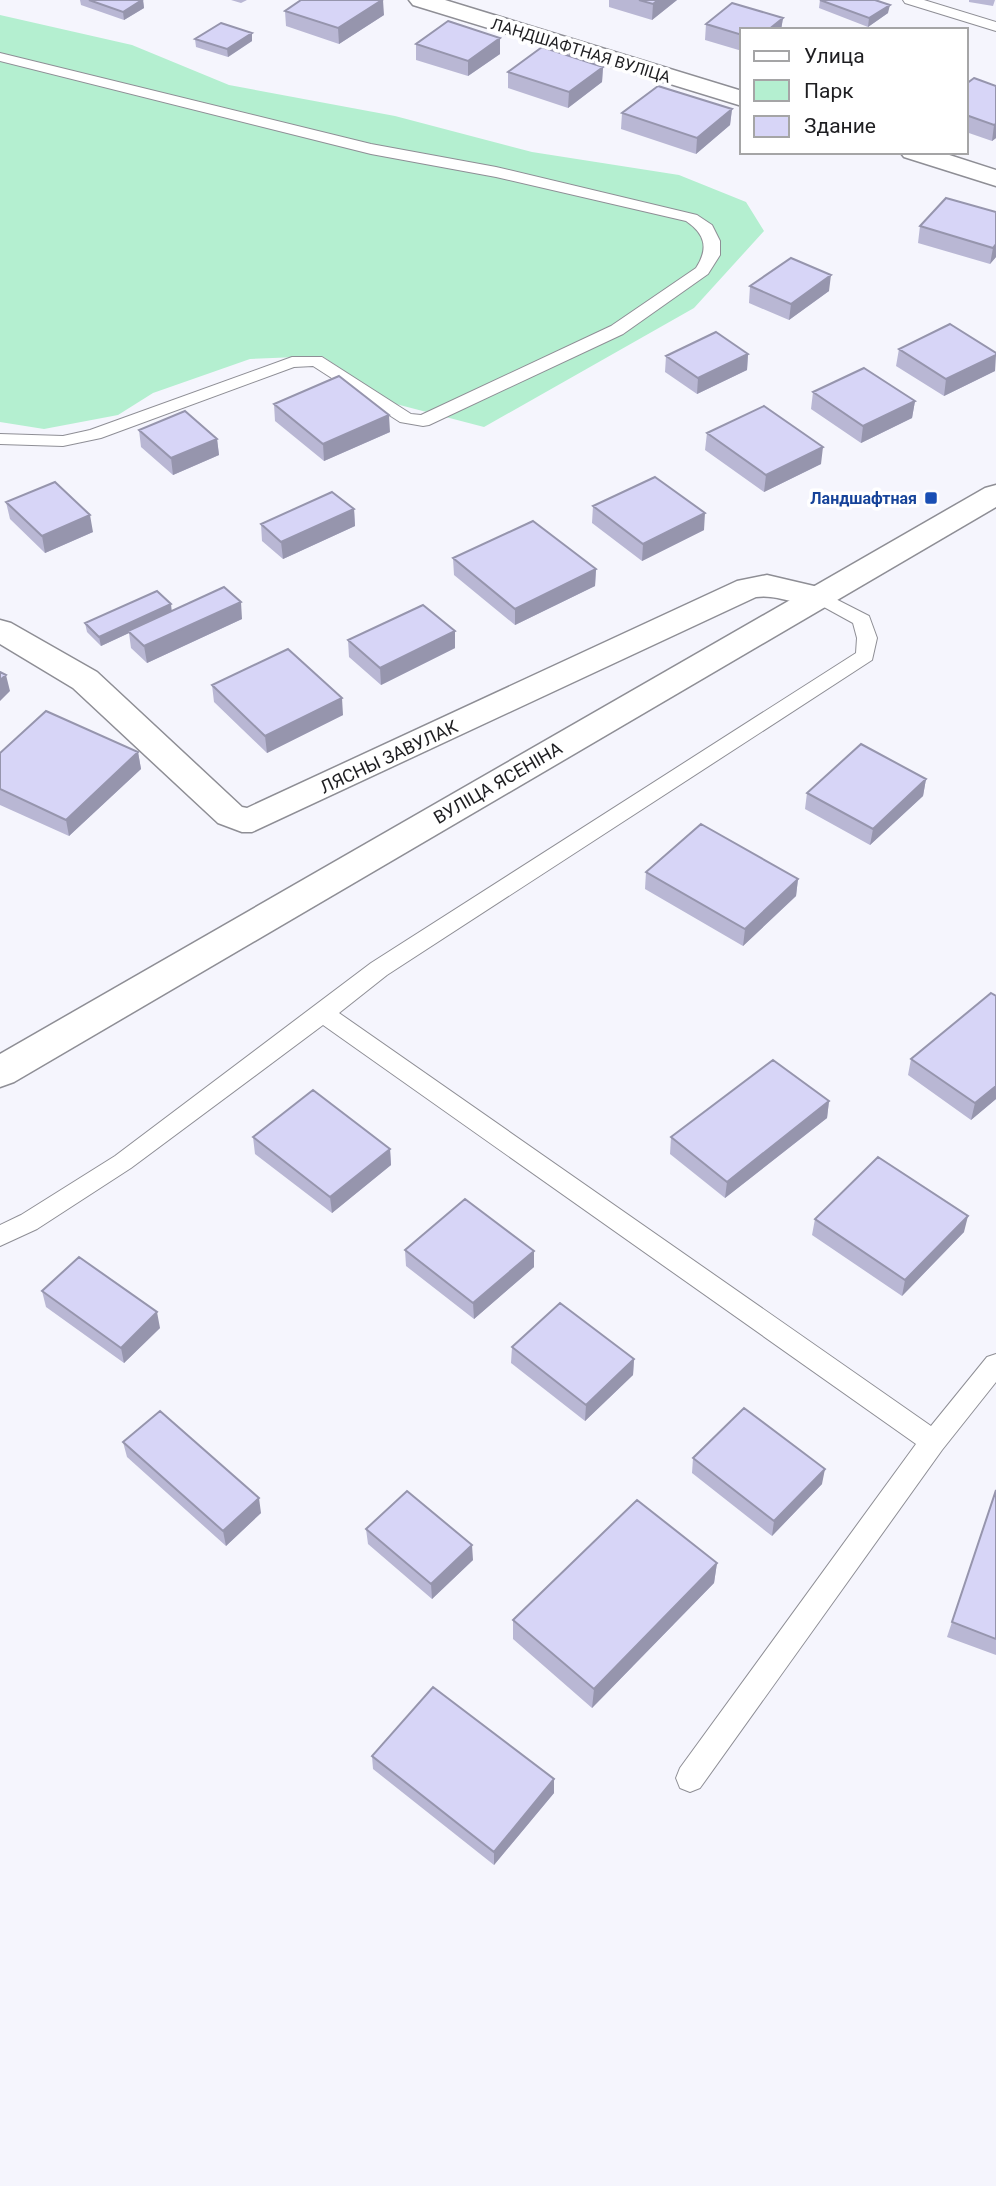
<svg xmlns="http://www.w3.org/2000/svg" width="996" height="2186" viewBox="0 0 996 2186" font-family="Roboto,sans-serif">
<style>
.green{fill:#b4efd0}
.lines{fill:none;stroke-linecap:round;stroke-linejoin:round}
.service-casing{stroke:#8e8e95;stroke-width:2}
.minor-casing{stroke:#8e8e95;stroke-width:3}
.tertiary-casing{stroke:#8e8e95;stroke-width:3}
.service{fill:#fff;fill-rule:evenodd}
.minor{fill:#fff;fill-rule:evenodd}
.tertiary{fill:#fff;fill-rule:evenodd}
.wall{fill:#b9b7d4}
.shaded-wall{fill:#9695ad}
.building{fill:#d7d5f7;stroke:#9695ad;stroke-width:2}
.transit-dot{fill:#1a4fb4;stroke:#fff;stroke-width:2.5}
.labels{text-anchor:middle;stroke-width:7;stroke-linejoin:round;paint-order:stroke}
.far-street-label{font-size:16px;fill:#1e1e21;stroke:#fff}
.far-transit-label{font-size:16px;font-weight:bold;fill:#164399;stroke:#fff;text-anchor:end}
.street-label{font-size:18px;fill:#1e1e21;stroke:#fff}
</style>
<rect width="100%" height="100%" fill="#f5f5fd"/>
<!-- green -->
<path class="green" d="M0 15 132 45 229 85 395 116 532 152 679 175 746 202 764 231 694 308 484 427 392 403 322 356 250 359 153 393 118 415 44 429 0 422Z"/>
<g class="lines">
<defs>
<path id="service" d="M903 0H924L996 22V31L905 3Z
M0 53 371 144 496 167 697 215 712 225 720 241V255L708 274 623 334 429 425 423 426 400 422 313 366 294 367 101 438 63 446 0 444V434L63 436 90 430 292 357H322L411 414 421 415 611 326 696 268C709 248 705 234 686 221L496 177 371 154 0 61Z
M820 591 869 616 877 638 872 660 387 975 339 1013 931 1426 987 1357 996 1354V1382L942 1450 700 1788 690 1792 680 1788 676 1778 680 1768 916 1444 323 1025 131 1168 37 1229 0 1246V1225L21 1215 115 1156 371 963 856 653 857 638 853 623 813 601 811 597Z"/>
<path id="minor" d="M409 0H445L742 91V106L413 5Z
M900 152H940L996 170V186L904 157Z
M767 575 831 590 836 597 831 604C806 611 781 593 756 597L252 832H242L218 823 73 688 0 644V620L11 623 97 672 242 807 247 808 737 581Z"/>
<path id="tertiary" d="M996 485V507L14 1082 0 1087V1054L985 488Z"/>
</defs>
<!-- service casing -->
<use href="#service" class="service-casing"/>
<!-- minor casing -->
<use href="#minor" class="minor-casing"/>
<!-- tertiary casing -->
<use href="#tertiary" class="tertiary-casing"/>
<!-- service -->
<use href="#service" class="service"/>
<!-- minor -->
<use href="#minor" class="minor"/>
<!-- tertiary -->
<use href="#tertiary" class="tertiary"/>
</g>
<!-- wall -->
<path class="wall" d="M80 0H143L144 8 124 20 81 5Z
M231 0H247L241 3Z
M609 0H677L652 20 609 7Z
M820 0 888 13 868 27 819 8Z
M969 0H995L993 6 969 2Z
M285 11 384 15 339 44 286 26Z
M783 18 781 30H742V51L705 40 706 24Z
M195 39 252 41 228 57 196 47Z
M416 44 500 54 468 76 416 60Z
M603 67 602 82 568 108 508 88V72Z
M966 84 996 86V138L992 141 966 132Z
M732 109 730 125 696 154 621 129 622 113Z
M996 212V257L990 264 918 243 920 226Z
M750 286 829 291 789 320 749 303Z
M899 349 995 371 944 396 896 366Z
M748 354 747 370 697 394 665 372 666 356Z
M813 392 915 401 912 418 861 443 811 409Z
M274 404 390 432 324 461 275 421Z
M139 430 217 439 219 455 173 475 141 447Z
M707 433 821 464 764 492 705 450Z
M6 502 93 532 45 553 10 519Z
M593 506 704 530 642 561 592 523Z
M354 509 355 526 283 559 262 541 261 524Z
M453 558 596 569 595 586 515 625 454 575Z
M172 611 242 619 147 663 131 648 129 633 101 646 87 632 85 623Z
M348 640 455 648 381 685 349 657Z
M212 685 343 715 267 753 214 702Z
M138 752 141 769 69 836 0 805V753Z
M926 779 923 796 870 845 805 809 807 793Z
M646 872 798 879 796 896 743 946 645 889Z
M911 1059 996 1099 971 1120 908 1075Z
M829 1101 827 1118 725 1198 670 1154 671 1137Z
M253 1137 390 1149 391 1165 332 1213 255 1154Z
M815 1219 964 1232 902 1296 812 1235Z
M405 1250 534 1267 474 1319 406 1266Z
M42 1291 160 1328 124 1363 46 1307Z
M512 1347 634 1359 633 1375 585 1421 511 1363Z
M123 1442 261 1513 226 1546 127 1457Z
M693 1458 822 1484 772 1536 692 1473Z
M996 1490V1655L947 1637Z
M366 1529 473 1560 432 1599 368 1544Z
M717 1563 714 1583 592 1708 513 1639V1620Z
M372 1756 554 1793 494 1865 373 1769Z"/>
<!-- shaded-wall -->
<path class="shaded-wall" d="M143 0 144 8 124 20 123 12Z
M382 0H383L384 15 339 44 338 28Z
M658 0H677L652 20 653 4Z
M890 5 888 13 868 27 869 18Z
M783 18 781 30H768Z
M252 33V41L228 57 227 49Z
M500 38V54L468 76V61Z
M603 67 602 82 568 108 569 92Z
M732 109 730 125 696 154 697 138Z
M996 124V138L992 141 994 125Z
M996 244V257L990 264 993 248Z
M831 275 829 291 789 320 791 304Z
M748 354 747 370 697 394 698 378Z
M996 355 995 371 944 396 946 379Z
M915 401 912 418 861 443 863 426Z
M389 415 390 432 324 461 323 444Z
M217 439 219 455 173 475 171 458Z
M823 447 821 464 764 492 766 475Z
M354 509 355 526 283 559 281 542Z
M705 513 704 530 642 561 643 544Z
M90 515 93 532 45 553 42 536Z
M596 569 595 586 515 625V609Z
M241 602 242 619 147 663 144 646Z
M171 604 172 613 128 631 129 633 101 646 99 637Z
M455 631V648L381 685 380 668Z
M6 675 10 691 0 701V680Z
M342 698 343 715 267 753 265 736Z
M138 752 141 769 69 836 66 820Z
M926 779 923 796 870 845 873 829Z
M798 879 796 896 743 946 745 929Z
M996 1086V1099L971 1120 975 1103Z
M829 1101 827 1118 725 1198 727 1182Z
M390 1149 391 1165 332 1213 330 1197Z
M968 1216 964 1232 902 1296 905 1280Z
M534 1251V1267L474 1319 473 1303Z
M157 1312 160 1328 124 1363 121 1348Z
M634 1359 633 1375 585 1421 586 1405Z
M825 1469 822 1484 772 1536 774 1521Z
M259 1498 261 1513 226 1546 223 1531Z
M472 1545 473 1560 432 1599 431 1584Z
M717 1563 714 1583 592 1708 594 1689Z
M554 1779V1793L494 1865V1852Z"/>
<!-- building -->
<path class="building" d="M89 0H142L123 12Z
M301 0H382L338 28 285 11Z
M639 0H658L653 4Z
M820 0H875L890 5 869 18Z
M732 3 783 18 768 30H742V35L706 24Z
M448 21 500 38 468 61 416 44Z
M221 23 252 33 227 49 195 39Z
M542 47 603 67 569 92 508 72Z
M974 78 996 86V124L994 125 966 115V84Z
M658 86 732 109 697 138 622 113Z
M946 198 996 212V244L993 248 920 226Z
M791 258 831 275 791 304 750 286Z
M950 324 996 353V355L946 379 899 349Z
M716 332 748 354 698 378 666 356Z
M864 368 915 401 863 426 813 392Z
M339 376 389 415 323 444 274 404Z
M764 406 823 447 766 475 707 433Z
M185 411 217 439 171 458 139 430Z
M655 477 705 513 643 544 593 506Z
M55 482 90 515 42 536 6 502Z
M332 492 354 509 281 542 261 524Z
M533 521 596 569 515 609 453 558Z
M224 587 241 602 144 646 128 631Z
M157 591 171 604 99 637 85 623Z
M423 605 455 631 380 668 348 640Z
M288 649 342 698 265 736 212 685Z
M0 672 6 675 0 680Z
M46 711 138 752 66 820 0 789V753Z
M861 744 926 779 873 829 807 793Z
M701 824 798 879 745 929 646 872Z
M991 993 996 996V1086L975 1103 911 1059Z
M773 1060 829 1101 727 1182 671 1137Z
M313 1090 390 1149 330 1197 253 1137Z
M878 1157 968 1216 905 1280 815 1219Z
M465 1199 534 1251 473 1303 405 1250Z
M79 1257 157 1312 121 1348 42 1291Z
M560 1303 634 1359 586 1405 512 1347Z
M744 1408 825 1469 774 1521 693 1458Z
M160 1411 259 1498 223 1531 123 1442Z
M996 1490V1639L952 1622Z
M407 1491 472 1545 431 1584 366 1529Z
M637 1500 717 1563 594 1689 513 1620Z
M433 1687 554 1779 494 1852 372 1756Z"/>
<!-- markers -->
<rect class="transit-dot" x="924" y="491" width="14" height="14" rx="3.5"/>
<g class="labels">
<!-- far-street labels -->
<g class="far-street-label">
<text transform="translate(581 50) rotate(17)" y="6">ЛАНДШАФТНАЯ ВУЛІЦА</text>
</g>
<!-- far-transit labels -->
<g class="far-transit-label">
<text x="917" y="504">Ландшафтная</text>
</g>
<!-- street labels -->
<g class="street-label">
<text transform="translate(389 757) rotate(-25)" y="6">ЛЯСНЫ ЗАВУЛАК</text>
<text transform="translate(498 783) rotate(-30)" y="6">ВУЛІЦА ЯСЕНІНА</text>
</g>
</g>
<!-- legend -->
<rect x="740" y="28" width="228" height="126" fill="#ffffff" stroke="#a5a5a6" stroke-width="2"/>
<rect x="754" y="51" width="35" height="10" fill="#ffffff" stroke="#a5a5a6" stroke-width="2"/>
<text x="804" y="63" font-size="21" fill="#1e1e21">Улица</text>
<rect x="754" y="80" width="35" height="21" fill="#b4efd0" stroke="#a5a5a6" stroke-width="2"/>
<text x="804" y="98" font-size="21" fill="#1e1e21">Парк</text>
<rect x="754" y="116" width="35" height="21" fill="#d7d5f7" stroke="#a5a5a6" stroke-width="2"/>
<text x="804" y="133" font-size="21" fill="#1e1e21">Здание</text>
</svg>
